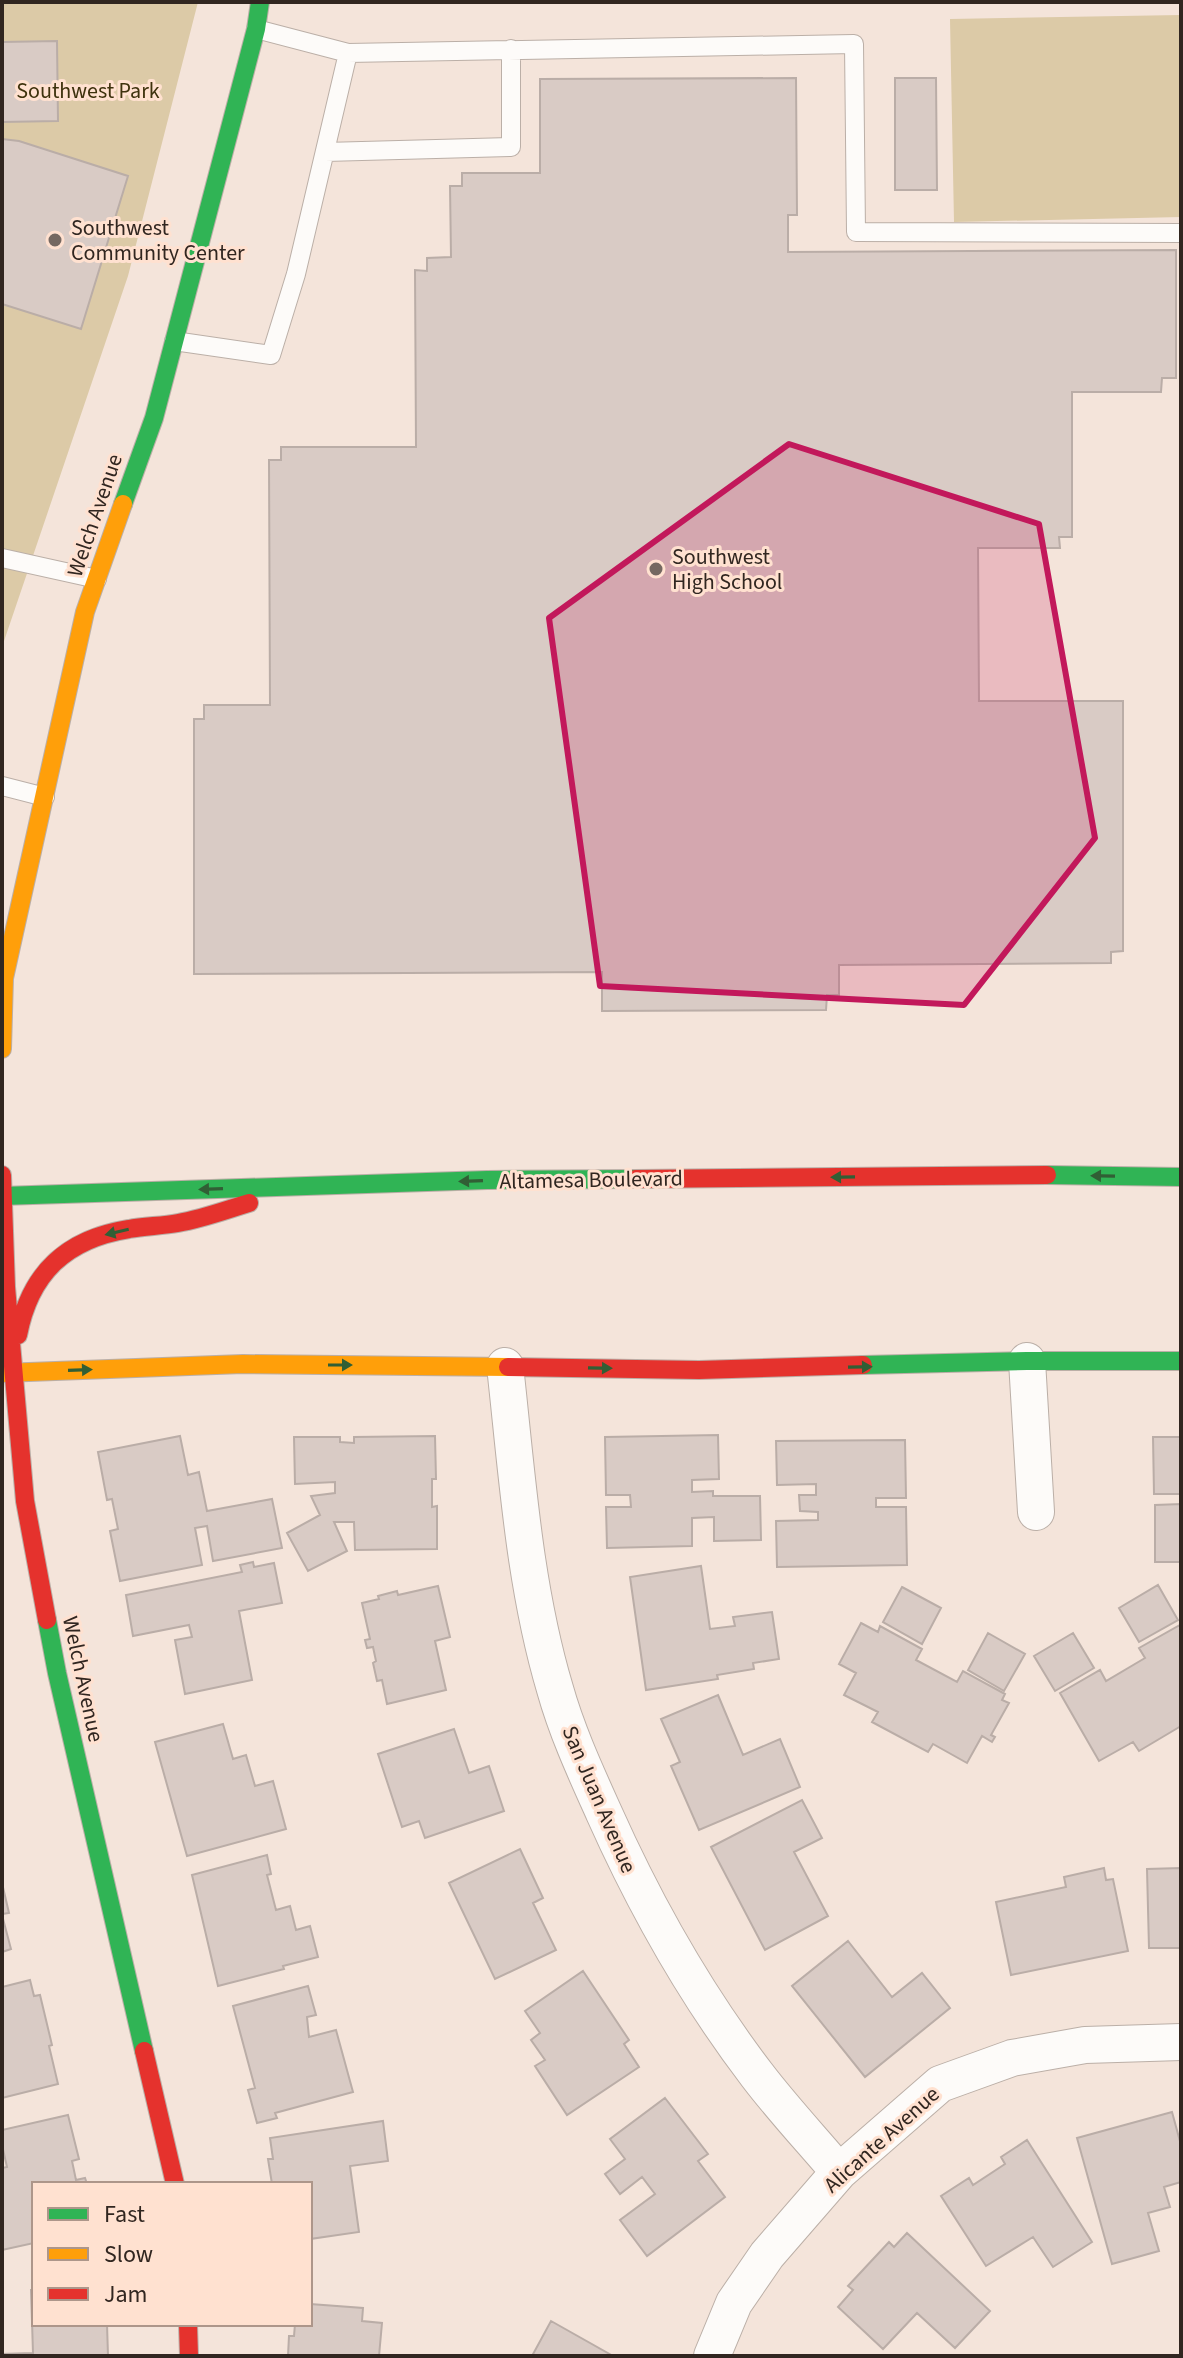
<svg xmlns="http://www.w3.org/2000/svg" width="1183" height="2358" viewBox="0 0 1183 2358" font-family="'Source Sans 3',sans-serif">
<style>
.green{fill:#dccaa7}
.building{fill:#d9cbc5;stroke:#baada7;stroke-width:2}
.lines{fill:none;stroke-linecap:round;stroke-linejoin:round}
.lane-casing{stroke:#bbafa7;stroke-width:20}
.street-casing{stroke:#bbafa7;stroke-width:38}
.fast-casing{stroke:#bbafa7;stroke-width:20}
.slow-casing{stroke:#bbafa7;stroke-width:20}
.jam-casing{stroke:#bbafa7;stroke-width:20}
.lane{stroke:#fdfbf9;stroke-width:18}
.street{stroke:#fdfbf9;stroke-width:36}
.fast{stroke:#30b455;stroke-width:18}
.slow{stroke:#ff9f0a;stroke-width:18}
.jam{stroke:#e5322d;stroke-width:18}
.oneway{fill:#315f35}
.marked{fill:#c2185b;fill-opacity:0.2;stroke:#c2185b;stroke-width:6;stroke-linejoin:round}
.poi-dot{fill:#756861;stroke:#ffe1d0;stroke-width:3}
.labels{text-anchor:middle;stroke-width:6;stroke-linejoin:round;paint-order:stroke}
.park-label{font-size:22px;fill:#3e320d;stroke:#ffe1d0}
.poi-label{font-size:22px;fill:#312620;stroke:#ffe1d0;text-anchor:start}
.street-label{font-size:22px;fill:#312620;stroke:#ffe1d0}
</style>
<rect width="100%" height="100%" fill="#f4e4da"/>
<!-- green -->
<path class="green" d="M2 2H198L128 276 2 647Z
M1181 15V217L954 222 950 19Z"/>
<!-- building -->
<path class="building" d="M57 41 58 121 2 122V42Z
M796 78 797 215H788V252L1176 250V378H1162L1161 392H1072V537H1059L1060 548H978L979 701H1123V951L1111 952V963L839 965V995H827L826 1010 602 1011V972L194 974V719H204V705H270L269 460H281V447H416L415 270 427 271V258L451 257 450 186H462V173H540V79Z
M895 78H936L937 190H895Z
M2 139 19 141 128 176 81 329 2 304Z
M718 1435 719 1479 692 1480V1492L713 1491V1496H760L761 1540 714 1541V1517L692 1518V1546L607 1548 606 1507H631L630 1495H606L605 1437Z
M180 1436 188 1475 199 1472 207 1511 272 1499 282 1548 213 1561 207 1526 195 1528 202 1565 120 1581 110 1531 118 1529 112 1499 107 1500 98 1452Z
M435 1436 436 1479H432V1507L437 1506V1549L355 1550 354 1522H334L347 1551 308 1571 287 1533 320 1515 311 1496 335 1493V1482L295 1484 294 1437H340V1442L354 1443V1437Z
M1153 1437H1181V1494H1154Z
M905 1440 906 1498H876V1507H906L907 1565 777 1567 776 1521 818 1520V1512L800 1511 799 1495H816V1484L777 1485 776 1441Z
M1181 1504V1562H1155V1505Z
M253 1562 254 1567 274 1563 282 1603 239 1611 252 1680 185 1694 175 1640 192 1637 189 1625 133 1636 126 1595 242 1572 240 1565Z
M701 1566 710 1629 735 1626 733 1617 772 1612 779 1659 753 1663 754 1669 717 1675 718 1679 646 1690 630 1577Z
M1158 1585 1178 1620 1139 1642 1119 1608Z
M438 1586 450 1637 435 1641 446 1690 387 1704 382 1680 377 1681 373 1663 376 1661 373 1647 367 1648 365 1640 370 1639 362 1603 379 1599 378 1596 397 1591 398 1595Z
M902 1587 941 1608 922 1644 883 1622Z
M861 1623 878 1632 880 1626 922 1649 916 1660 957 1682 963 1671 1005 1694 1002 1700 1009 1703 991 1735 995 1737 992 1742 982 1736 967 1763 933 1744 928 1752 872 1722 878 1712 844 1695 856 1673 839 1664Z
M1180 1625 1181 1726 1139 1751 1133 1742 1099 1761 1060 1693 1100 1670 1106 1681 1145 1658 1139 1648Z
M988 1633 1025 1654 1004 1691 968 1670Z
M1073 1633 1094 1668 1055 1691 1034 1656Z
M718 1695 743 1755 780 1739 800 1787 699 1830 671 1766 680 1762 661 1719Z
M223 1724 233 1759 246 1755 255 1786 273 1781 286 1829 187 1856 155 1742Z
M454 1729 469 1773 489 1766 504 1811 425 1838 419 1821 402 1827 378 1754Z
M802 1800 822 1838 794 1852 828 1916 765 1950 711 1847Z
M520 1849 543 1898 533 1903 556 1950 495 1979 449 1883Z
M267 1855 271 1874 267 1875 276 1910 290 1906 296 1930 310 1926 318 1957 283 1966 284 1969 218 1986 192 1875Z
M1104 1868 1106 1880 1113 1879 1128 1951 1011 1975 996 1902 1066 1887 1064 1877Z
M1181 1868V1948H1149L1147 1869Z
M2 1883 9 1913 2 1914Z
M2 1915 11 1949 2 1952Z
M848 1941 892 1997 922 1973 950 2008 865 2077 792 1986Z
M583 1971 629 2040 624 2044 639 2067 567 2115 535 2066 545 2060 531 2040 540 2033 525 2011Z
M30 1980 34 1996 40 1995 52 2045 49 2046 58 2084 2 2098V1987Z
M308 1986 316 2015 307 2017 309 2037 336 2030 353 2092 275 2113 277 2118 257 2123 248 2090 255 2088 233 2006Z
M665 2098 708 2154 698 2161 725 2197 647 2256 620 2220 655 2194 642 2177 620 2194 605 2174 625 2159 610 2139Z
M1172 2112 1181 2145V2182L1164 2187 1170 2207 1148 2213 1159 2251 1112 2264 1077 2138Z
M68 2115 79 2159 72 2161 76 2180 85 2178 87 2184H34V2243L2 2250V2168L7 2167 2 2145V2130Z
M383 2121 388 2161 350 2166 359 2232 310 2239V2184H272L268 2159H273L270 2138Z
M1027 2140 1092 2242 1053 2267 1033 2237 986 2266 941 2196 969 2178 973 2185 1005 2164 1001 2157Z
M907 2233 990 2311 955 2348 917 2313 883 2349 838 2307 853 2290 848 2286 889 2242 894 2247Z
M31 2290H34V2324H107L108 2356H2V2354L33 2353Z
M310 2304 363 2308 362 2321 382 2323 379 2356H288L289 2336H294L295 2324H310Z
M551 2321 613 2356H532Z"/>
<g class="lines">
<defs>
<path id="lane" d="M348 53 854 44 856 232 1181 233
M325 152 511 147V49
M174 341 271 355 296 274 348 53 256 29
M2 558 97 579
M2 786 45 797"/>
<path id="street" d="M1027 1361 1036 1512
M505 1366C517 1474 524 1585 555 1689 567 1732 586 1773 604 1813 645 1905 696 1995 757 2075 782 2108 812 2140 839 2172
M712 2356 734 2303 767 2255 839 2172 940 2084 1012 2058 1085 2045 1181 2042"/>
<path id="fast" d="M123 504 154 418 256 29 260 2
M1047 1175 1181 1177
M2 1196 487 1180 635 1179
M863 1365 1027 1361H1181
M47 1620 57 1673 144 2051"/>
<path id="slow" d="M2 1049 4 978 85 612 123 504
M2 1373 243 1364 508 1367"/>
<path id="jam" d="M2 1175 6 1287 25 1501 47 1620
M635 1179 1047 1175
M18 1335C30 1273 66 1239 129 1229 145 1226 162 1226 178 1223 202 1219 226 1210 249 1203
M508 1367 699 1370 863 1365
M144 2051 175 2184
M188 2324 189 2356"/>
</defs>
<!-- lane casing -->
<use href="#lane" class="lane-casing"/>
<!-- street casing -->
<use href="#street" class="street-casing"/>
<!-- fast casing -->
<use href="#fast" class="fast-casing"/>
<!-- slow casing -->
<use href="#slow" class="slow-casing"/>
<!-- jam casing -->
<use href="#jam" class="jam-casing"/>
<!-- lane -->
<use href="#lane" class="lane"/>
<!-- street -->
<use href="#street" class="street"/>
<!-- fast -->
<use href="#fast" class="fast"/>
<!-- slow -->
<use href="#slow" class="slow"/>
<!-- jam -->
<use href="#jam" class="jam"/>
</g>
<!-- one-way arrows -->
<defs><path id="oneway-solid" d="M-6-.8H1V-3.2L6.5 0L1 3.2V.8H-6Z" transform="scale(2)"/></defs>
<g class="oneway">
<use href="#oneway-solid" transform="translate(1103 1176) rotate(-179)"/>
<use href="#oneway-solid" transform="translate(843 1177) rotate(179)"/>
<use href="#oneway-solid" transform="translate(471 1181) rotate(178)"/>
<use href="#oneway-solid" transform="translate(211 1189) rotate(178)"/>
<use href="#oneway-solid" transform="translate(117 1232) rotate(167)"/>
<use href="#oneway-solid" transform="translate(340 1365)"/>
<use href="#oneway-solid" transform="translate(860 1367) rotate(-1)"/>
<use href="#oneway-solid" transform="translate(600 1368) rotate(1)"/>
<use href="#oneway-solid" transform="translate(80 1370) rotate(-2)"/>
</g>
<!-- marked area -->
<path class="marked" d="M789 444 1039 524 1095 838 964 1005 600 986 549 618Z"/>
<!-- markers -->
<g class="poi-dot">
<circle cx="55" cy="240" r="8"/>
<circle cx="656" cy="569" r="8"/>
</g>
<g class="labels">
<!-- park labels -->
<g class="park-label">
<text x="88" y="98">Southwest Park</text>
</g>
<!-- poi labels -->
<g class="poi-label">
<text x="71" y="235">Southwest<tspan x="71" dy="25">Community Center</tspan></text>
<text x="672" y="564">Southwest<tspan x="672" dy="25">High School</tspan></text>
</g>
<!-- street labels -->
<g class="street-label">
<text transform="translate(94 515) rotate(-71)" y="8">Welch Avenue</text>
<text transform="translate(591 1179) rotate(-1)" y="8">Altamesa Boulevard</text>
<text transform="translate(84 1679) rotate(78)" y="8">Welch Avenue</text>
<text transform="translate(600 1799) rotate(67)" y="8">San Juan Avenue</text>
<text transform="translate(881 2139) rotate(-42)" y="8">Alicante Avenue</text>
</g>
</g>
<!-- border -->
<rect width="1183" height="2358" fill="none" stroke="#312620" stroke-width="8"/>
<!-- legend -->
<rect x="32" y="2182" width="280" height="144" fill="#ffe1d0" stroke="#ad968a" stroke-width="2"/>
<rect x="48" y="2208" width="40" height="12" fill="#30b455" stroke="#ad968a" stroke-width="2"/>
<text x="104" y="2222" font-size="24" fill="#312620">Fast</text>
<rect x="48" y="2248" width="40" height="12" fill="#ff9f0a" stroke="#ad968a" stroke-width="2"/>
<text x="104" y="2262" font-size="24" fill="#312620">Slow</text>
<rect x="48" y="2288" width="40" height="12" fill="#e5322d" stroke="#ad968a" stroke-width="2"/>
<text x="104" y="2302" font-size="24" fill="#312620">Jam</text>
</svg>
